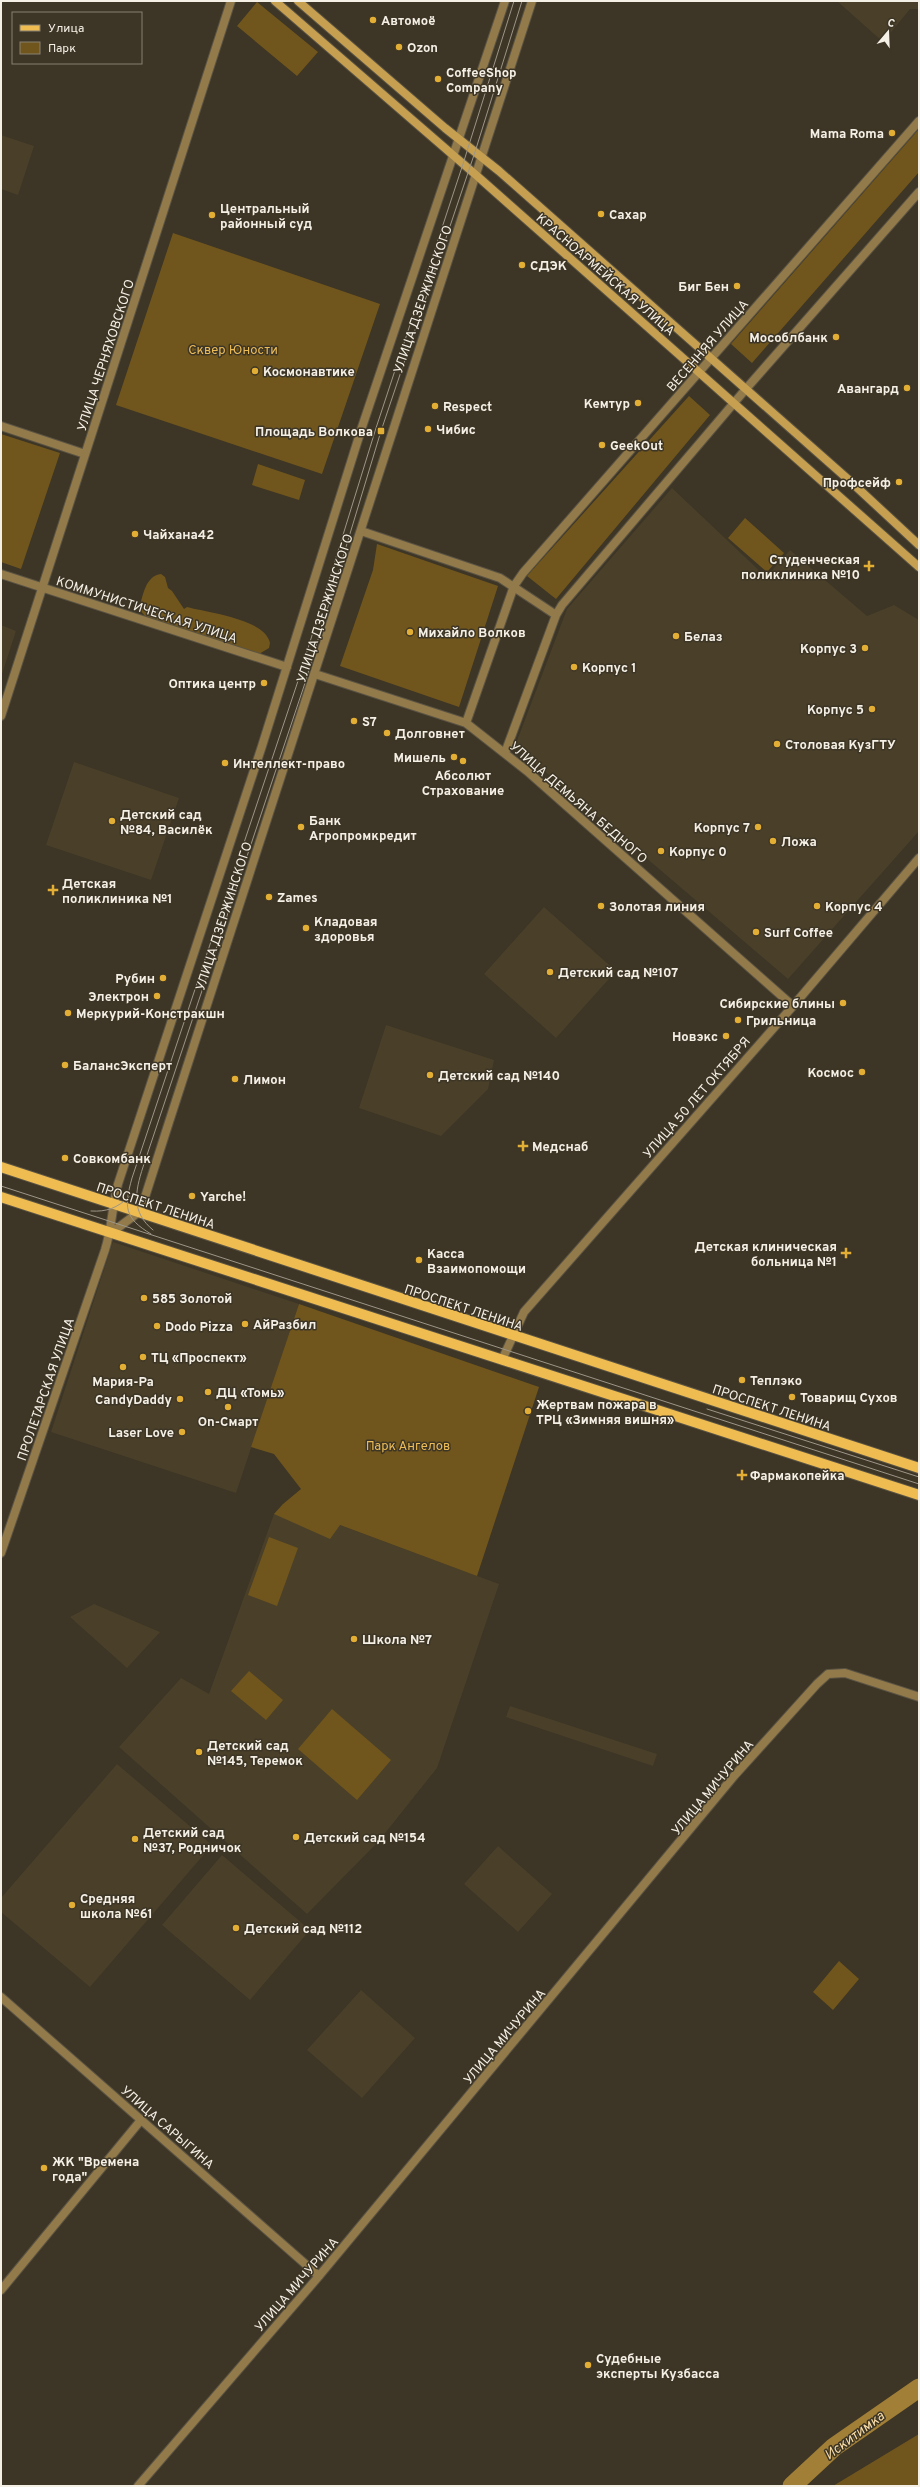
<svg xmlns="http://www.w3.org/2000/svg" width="920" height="2487" viewBox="0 0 920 2487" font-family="Overpass,sans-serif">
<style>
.built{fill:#4a3f29}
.green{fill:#70561d}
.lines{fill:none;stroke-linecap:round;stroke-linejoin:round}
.river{stroke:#a17f36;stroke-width:19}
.minor-casing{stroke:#5a5344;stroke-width:10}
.tertiary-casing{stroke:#5a5344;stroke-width:10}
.secondary-casing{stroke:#5a5344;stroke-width:10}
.primary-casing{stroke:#5a5344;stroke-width:12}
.minor{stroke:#927a4a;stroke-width:8}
.tertiary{stroke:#927a4a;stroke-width:8}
.secondary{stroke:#c6a050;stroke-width:8}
.primary{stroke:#eebc51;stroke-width:10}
.tram{stroke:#9d9689;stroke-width:1}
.poi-dot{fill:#e3ae34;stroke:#3d3525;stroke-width:1.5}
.labels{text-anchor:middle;stroke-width:3;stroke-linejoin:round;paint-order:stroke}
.poi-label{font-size:13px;font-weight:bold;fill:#f5f0e6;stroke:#3d3525;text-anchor:start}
.street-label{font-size:13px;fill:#f5f0e6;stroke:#3d3525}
.park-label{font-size:13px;fill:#ecbc58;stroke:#3d3525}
.water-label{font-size:14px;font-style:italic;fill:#fbdfa8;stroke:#3d3525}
</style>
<rect width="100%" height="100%" fill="#3d3525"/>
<!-- built -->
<path class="built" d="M837 1H919V9H910L883 42Z
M1 135 34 146 18 195 1 189Z
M672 488 766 577 790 550 867 616 894 605 919 620V831L788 979 515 746 567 609Z
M1 625 16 631 1 677Z
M74 762 179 798 151 880 46 845Z
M544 907 616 971 556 1038 484 974Z
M386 1025 494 1060 488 1089 441 1136 359 1108Z
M113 1242 299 1304 236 1493 51 1432Z
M283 1504 499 1584 437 1768 378 1842 307 1914 119 1747 181 1678 209 1694 274 1514Z
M94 1604 160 1632 127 1668 70 1617Z
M510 1706 657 1754 653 1766 506 1717Z
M117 1764 212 1845 90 1987 1 1912V1898Z
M498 1846 552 1894 518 1932 464 1884Z
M222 1855 310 1930 250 2000 162 1925Z
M361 1990 415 2038 362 2098 307 2050Z"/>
<!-- green -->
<path class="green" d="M257 2 318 52 297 76 237 26Z
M919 129V172L752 363 731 344Z
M173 233 380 304 322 474 116 405Z
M689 396 710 415 556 599 527 576Z
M1 434 60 453 21 569 1 562Z
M258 464 305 480 299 500 252 485Z
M745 518 784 553 767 572 728 538Z
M377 544 498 586 459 707 340 666 373 570Z
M161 574 165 577 168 588 172 591 184 609 187 607C209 613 265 619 270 643L269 648 259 654 145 616 139 609C143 596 145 576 161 574Z
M299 1304 539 1387 477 1576 340 1525 330 1539 274 1514 283 1504 301 1489 274 1454 251 1447Z
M269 1537 298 1548 277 1606 248 1595Z
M249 1671 283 1700 266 1720 231 1691Z
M332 1709 391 1760 357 1800 298 1749Z
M839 1961 859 1979 833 2010 813 1992Z
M919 2434V2486H833Z"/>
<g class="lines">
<!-- river -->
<path class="river" d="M792 2486 834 2447 919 2388"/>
<defs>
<path id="minor" d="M1 426 85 454
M361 531 500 578 556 615
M1 574 287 667
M315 674 466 723 527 771 793 1006
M1 716 231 1
M466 723 514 586 523 573 919 121
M505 753 556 615 562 605 745 390 919 192
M1 2290 141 2120"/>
<path id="tertiary" d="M111 1233 139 1212 146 1194C273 796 403 399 532 1
M502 1360 524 1312 793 1006 919 858
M1 1553 105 1250C112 1228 112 1206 118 1184L262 746 362 427 505 1
M1 1997 319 2276
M138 2486 319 2276 734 1776 817 1684 828 1674 845 1673 919 1697"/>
<path id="secondary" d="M275 1 476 175 919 567
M298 1 445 128 499 171 850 481 919 545"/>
<path id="primary" d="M1 1167 919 1468
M1 1197 919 1495"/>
</defs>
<!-- minor casing -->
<use href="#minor" class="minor-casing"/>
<!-- tertiary casing -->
<use href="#tertiary" class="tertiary-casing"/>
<!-- secondary casing -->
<use href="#secondary" class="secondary-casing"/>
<!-- primary casing -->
<use href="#primary" class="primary-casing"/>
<!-- minor -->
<use href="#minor" class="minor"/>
<!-- tertiary -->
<use href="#tertiary" class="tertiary"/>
<!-- secondary -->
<use href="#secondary" class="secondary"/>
<!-- primary -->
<use href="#primary" class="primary"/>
<!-- tram -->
<path class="tram" d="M1 1186 919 1484
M91 1211C107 1212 117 1208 129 1197
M153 1230C131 1212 135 1192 143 1167L304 686 381 431 475 152 522 1
M151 1234C124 1218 124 1207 132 1178L297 684 376 428 463 164 514 1
M707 1409 919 1477"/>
</g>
<!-- markers -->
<g class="poi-dot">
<circle cx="373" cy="20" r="4"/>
<circle cx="399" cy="47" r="4"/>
<circle cx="438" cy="79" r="4"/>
<circle cx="892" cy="133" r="4"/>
<circle cx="601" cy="214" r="4"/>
<circle cx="212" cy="215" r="4"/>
<circle cx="522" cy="265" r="4"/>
<circle cx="737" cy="286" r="4"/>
<circle cx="836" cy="337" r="4"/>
<circle cx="255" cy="371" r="4"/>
<circle cx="907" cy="388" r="4"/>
<circle cx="638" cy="403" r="4"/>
<circle cx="435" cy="406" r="4"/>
<circle cx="428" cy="429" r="4"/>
<rect x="377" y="427" width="8" height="8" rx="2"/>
<circle cx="602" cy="445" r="4"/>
<circle cx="899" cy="482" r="4"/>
<circle cx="135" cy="534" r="4"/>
<path d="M867 560h4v4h4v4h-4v4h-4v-4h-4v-4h4z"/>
<circle cx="410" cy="632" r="4"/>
<circle cx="676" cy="636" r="4"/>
<circle cx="865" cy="648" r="4"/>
<circle cx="574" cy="667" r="4"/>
<circle cx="264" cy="683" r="4"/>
<circle cx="872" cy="709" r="4"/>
<circle cx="354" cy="721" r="4"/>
<circle cx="387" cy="733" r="4"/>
<circle cx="777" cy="744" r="4"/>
<circle cx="454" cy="757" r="4"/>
<circle cx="463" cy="761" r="4"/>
<circle cx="225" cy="763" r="4"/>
<circle cx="112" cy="821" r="4"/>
<circle cx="301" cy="827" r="4"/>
<circle cx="758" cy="827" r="4"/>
<circle cx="773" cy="841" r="4"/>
<circle cx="661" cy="851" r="4"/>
<path d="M51 884h4v4h4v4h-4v4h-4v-4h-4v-4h4z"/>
<circle cx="269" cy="897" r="4"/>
<circle cx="601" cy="906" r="4"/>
<circle cx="817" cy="906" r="4"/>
<circle cx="306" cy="928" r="4"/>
<circle cx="756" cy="932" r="4"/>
<circle cx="550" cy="972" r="4"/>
<circle cx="163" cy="978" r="4"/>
<circle cx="157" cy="996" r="4"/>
<circle cx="843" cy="1003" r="4"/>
<circle cx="68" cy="1013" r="4"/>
<circle cx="738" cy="1020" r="4"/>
<circle cx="726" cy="1036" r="4"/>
<circle cx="65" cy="1065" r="4"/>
<circle cx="862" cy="1072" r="4"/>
<circle cx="430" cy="1075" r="4"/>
<circle cx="235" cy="1079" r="4"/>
<path d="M521 1140h4v4h4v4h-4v4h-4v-4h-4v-4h4z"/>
<circle cx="65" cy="1158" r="4"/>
<circle cx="192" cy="1196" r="4"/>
<path d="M844 1247h4v4h4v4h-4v4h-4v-4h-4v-4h4z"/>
<circle cx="419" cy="1260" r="4"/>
<circle cx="144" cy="1298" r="4"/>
<circle cx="245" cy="1324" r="4"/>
<circle cx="157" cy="1326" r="4"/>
<circle cx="143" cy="1357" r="4"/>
<circle cx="123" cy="1367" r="4"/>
<circle cx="742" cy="1380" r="4"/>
<circle cx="208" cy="1392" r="4"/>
<circle cx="792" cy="1397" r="4"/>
<circle cx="180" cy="1399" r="4"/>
<circle cx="228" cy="1407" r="4"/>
<circle cx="528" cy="1411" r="4"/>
<circle cx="182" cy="1432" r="4"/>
<path d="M740 1469h4v4h4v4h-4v4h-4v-4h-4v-4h4z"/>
<circle cx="354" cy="1639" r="4"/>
<circle cx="199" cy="1752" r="4"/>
<circle cx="296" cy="1837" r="4"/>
<circle cx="135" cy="1839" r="4"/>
<circle cx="72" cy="1905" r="4"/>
<circle cx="236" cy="1928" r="4"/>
<circle cx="44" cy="2168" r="4"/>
<circle cx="588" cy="2365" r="4"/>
</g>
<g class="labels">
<!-- poi labels -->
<g class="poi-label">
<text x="381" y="25">Автомоё</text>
<text x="407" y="52">Ozon</text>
<text x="446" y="77">CoffeeShop<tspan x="446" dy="15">Company</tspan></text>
<text x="884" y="138" text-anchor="end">Mama Roma</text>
<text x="220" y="213">Центральный<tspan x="220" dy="15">районный суд</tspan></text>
<text x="609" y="219">Сахар</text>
<text x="530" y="270">СДЭК</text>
<text x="729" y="291" text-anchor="end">Биг Бен</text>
<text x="828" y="342" text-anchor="end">Мособлбанк</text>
<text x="263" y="376">Космонавтике</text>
<text x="899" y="393" text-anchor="end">Авангард</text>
<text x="630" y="408" text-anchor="end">Кемтур</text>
<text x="443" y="411">Respect</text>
<text x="436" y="434">Чибис</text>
<text x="373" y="436" text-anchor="end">Площадь Волкова</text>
<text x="610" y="450">GeekOut</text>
<text x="891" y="487" text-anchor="end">Профсейф</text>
<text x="143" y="539">Чайхана42</text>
<text x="860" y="564" text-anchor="end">Студенческая<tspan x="860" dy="15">поликлиника №10</tspan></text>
<text x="418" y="637">Михайло Волков</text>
<text x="684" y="641">Белаз</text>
<text x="857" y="653" text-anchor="end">Корпус 3</text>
<text x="582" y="672">Корпус 1</text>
<text x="256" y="688" text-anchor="end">Оптика центр</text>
<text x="864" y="714" text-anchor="end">Корпус 5</text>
<text x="362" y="726">S7</text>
<text x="395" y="738">Долговнет</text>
<text x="785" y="749">Столовая КузГТУ</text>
<text x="446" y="762" text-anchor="end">Мишель</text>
<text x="233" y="768">Интеллект-право</text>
<text x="463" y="780" text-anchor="middle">Абсолют<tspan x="463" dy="15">Страхование</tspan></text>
<text x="120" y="819">Детский сад<tspan x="120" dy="15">№84, Василёк</tspan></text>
<text x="309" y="825">Банк<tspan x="309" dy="15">Агропромкредит</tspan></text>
<text x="750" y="832" text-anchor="end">Корпус 7</text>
<text x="781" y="846">Ложа</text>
<text x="669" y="856">Корпус 0</text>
<text x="62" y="888">Детская<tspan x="62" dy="15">поликлиника №1</tspan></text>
<text x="277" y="902">Zames</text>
<text x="609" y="911">Золотая линия</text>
<text x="825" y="911">Корпус 4</text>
<text x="314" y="926">Кладовая<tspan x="314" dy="15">здоровья</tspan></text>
<text x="764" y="937">Surf Coffee</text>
<text x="558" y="977">Детский сад №107</text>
<text x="155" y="983" text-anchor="end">Рубин</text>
<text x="149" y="1001" text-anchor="end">Электрон</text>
<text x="835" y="1008" text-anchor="end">Сибирские блины</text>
<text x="76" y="1018">Меркурий-Констракшн</text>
<text x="746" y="1025">Грильница</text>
<text x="718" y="1041" text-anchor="end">Новэкс</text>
<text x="73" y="1070">БалансЭксперт</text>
<text x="854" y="1077" text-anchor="end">Космос</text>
<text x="438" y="1080">Детский сад №140</text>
<text x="243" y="1084">Лимон</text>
<text x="532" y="1151">Медснаб</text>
<text x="73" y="1163">Совкомбанк</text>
<text x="200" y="1201">Yarche!</text>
<text x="837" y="1251" text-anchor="end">Детская клиническая<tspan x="837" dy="15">больница №1</tspan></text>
<text x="427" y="1258">Касса<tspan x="427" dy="15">Взаимопомощи</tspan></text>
<text x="152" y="1303">585 Золотой</text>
<text x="253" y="1329">АйРазбил</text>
<text x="165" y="1331">Dodo Pizza</text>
<text x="151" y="1362">ТЦ «Проспект»</text>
<text x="750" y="1385">Теплэко</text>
<text x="123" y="1386" text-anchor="middle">Мария-Ра</text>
<text x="216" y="1397">ДЦ «Томь»</text>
<text x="800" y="1402">Товарищ Сухов</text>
<text x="172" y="1404" text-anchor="end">CandyDaddy</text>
<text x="536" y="1409">Жертвам пожара в<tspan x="536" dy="15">ТРЦ «Зимняя вишня»</tspan></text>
<text x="228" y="1426" text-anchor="middle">On-Смарт</text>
<text x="174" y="1437" text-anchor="end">Laser Love</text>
<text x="750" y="1480">Фармакопейка</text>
<text x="362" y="1644">Школа №7</text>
<text x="207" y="1750">Детский сад<tspan x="207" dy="15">№145, Теремок</tspan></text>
<text x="143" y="1837">Детский сад<tspan x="143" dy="15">№37, Родничок</tspan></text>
<text x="304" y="1842">Детский сад №154</text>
<text x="80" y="1903">Средняя<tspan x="80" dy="15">школа №61</tspan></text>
<text x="244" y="1933">Детский сад №112</text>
<text x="52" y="2166">ЖК "Времена<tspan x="52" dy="15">года"</tspan></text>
<text x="596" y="2363">Судебные<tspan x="596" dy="15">эксперты Кузбасса</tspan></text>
</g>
<!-- street labels -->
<g class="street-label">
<text transform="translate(606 274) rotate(41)" y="5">КРАСНОАРМЕЙСКАЯ УЛИЦА</text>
<text transform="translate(422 299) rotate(-71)" y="5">УЛИЦА ДЗЕРЖИНСКОГО</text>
<text transform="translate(707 345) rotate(-49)" y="5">ВЕСЕННЯЯ УЛИЦА</text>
<text transform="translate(105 355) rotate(-72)" y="5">УЛИЦА ЧЕРНЯХОВСКОГО</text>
<text transform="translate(324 608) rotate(-72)" y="5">УЛИЦА ДЗЕРЖИНСКОГО</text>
<text transform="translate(147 609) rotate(18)" y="5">КОММУНИСТИЧЕСКАЯ УЛИЦА</text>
<text transform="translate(579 802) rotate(41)" y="5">УЛИЦА ДЕМЬЯНА БЕДНОГО</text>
<text transform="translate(223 916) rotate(-72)" y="5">УЛИЦА ДЗЕРЖИНСКОГО</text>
<text transform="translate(696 1097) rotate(-49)" y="5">УЛИЦА 50 ЛЕТ ОКТЯБРЯ</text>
<text transform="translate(156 1205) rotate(18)" y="5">ПРОСПЕКТ ЛЕНИНА</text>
<text transform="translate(464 1307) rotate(18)" y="5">ПРОСПЕКТ ЛЕНИНА</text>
<text transform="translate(45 1389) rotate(-71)" y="5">ПРОЛЕТАРСКАЯ УЛИЦА</text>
<text transform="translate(772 1407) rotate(18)" y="5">ПРОСПЕКТ ЛЕНИНА</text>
<text transform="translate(712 1787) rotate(-50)" y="5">УЛИЦА МИЧУРИНА</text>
<text transform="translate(504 2036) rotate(-50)" y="5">УЛИЦА МИЧУРИНА</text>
<text transform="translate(168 2127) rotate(41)" y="5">УЛИЦА САРЫГИНА</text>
<text transform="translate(296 2284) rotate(-49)" y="5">УЛИЦА МИЧУРИНА</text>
</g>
<!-- park labels -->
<g class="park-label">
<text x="233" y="354">Сквер Юности</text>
<text x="408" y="1450">Парк Ангелов</text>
</g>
<!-- water labels -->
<g class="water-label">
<text transform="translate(854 2435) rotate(-37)" y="5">Искитимка</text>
</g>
</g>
<!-- border -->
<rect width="920" height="2487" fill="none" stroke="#f5f0e6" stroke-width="4"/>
<!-- legend -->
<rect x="12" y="12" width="130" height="52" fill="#3d3525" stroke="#878072"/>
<rect x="20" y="25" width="20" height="6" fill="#eebc51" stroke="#878072"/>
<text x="48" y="32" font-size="12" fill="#f5f0e6">Улица</text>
<rect x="20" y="42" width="20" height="12" fill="#70561d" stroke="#878072"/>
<text x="48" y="52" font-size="12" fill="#f5f0e6">Парк</text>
<!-- north arrow -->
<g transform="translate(888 32) rotate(19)" stroke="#3d3525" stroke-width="3" paint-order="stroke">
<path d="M0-3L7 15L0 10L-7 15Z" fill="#f5f0e6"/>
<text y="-6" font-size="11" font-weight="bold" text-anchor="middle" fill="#f5f0e6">С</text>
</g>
</svg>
